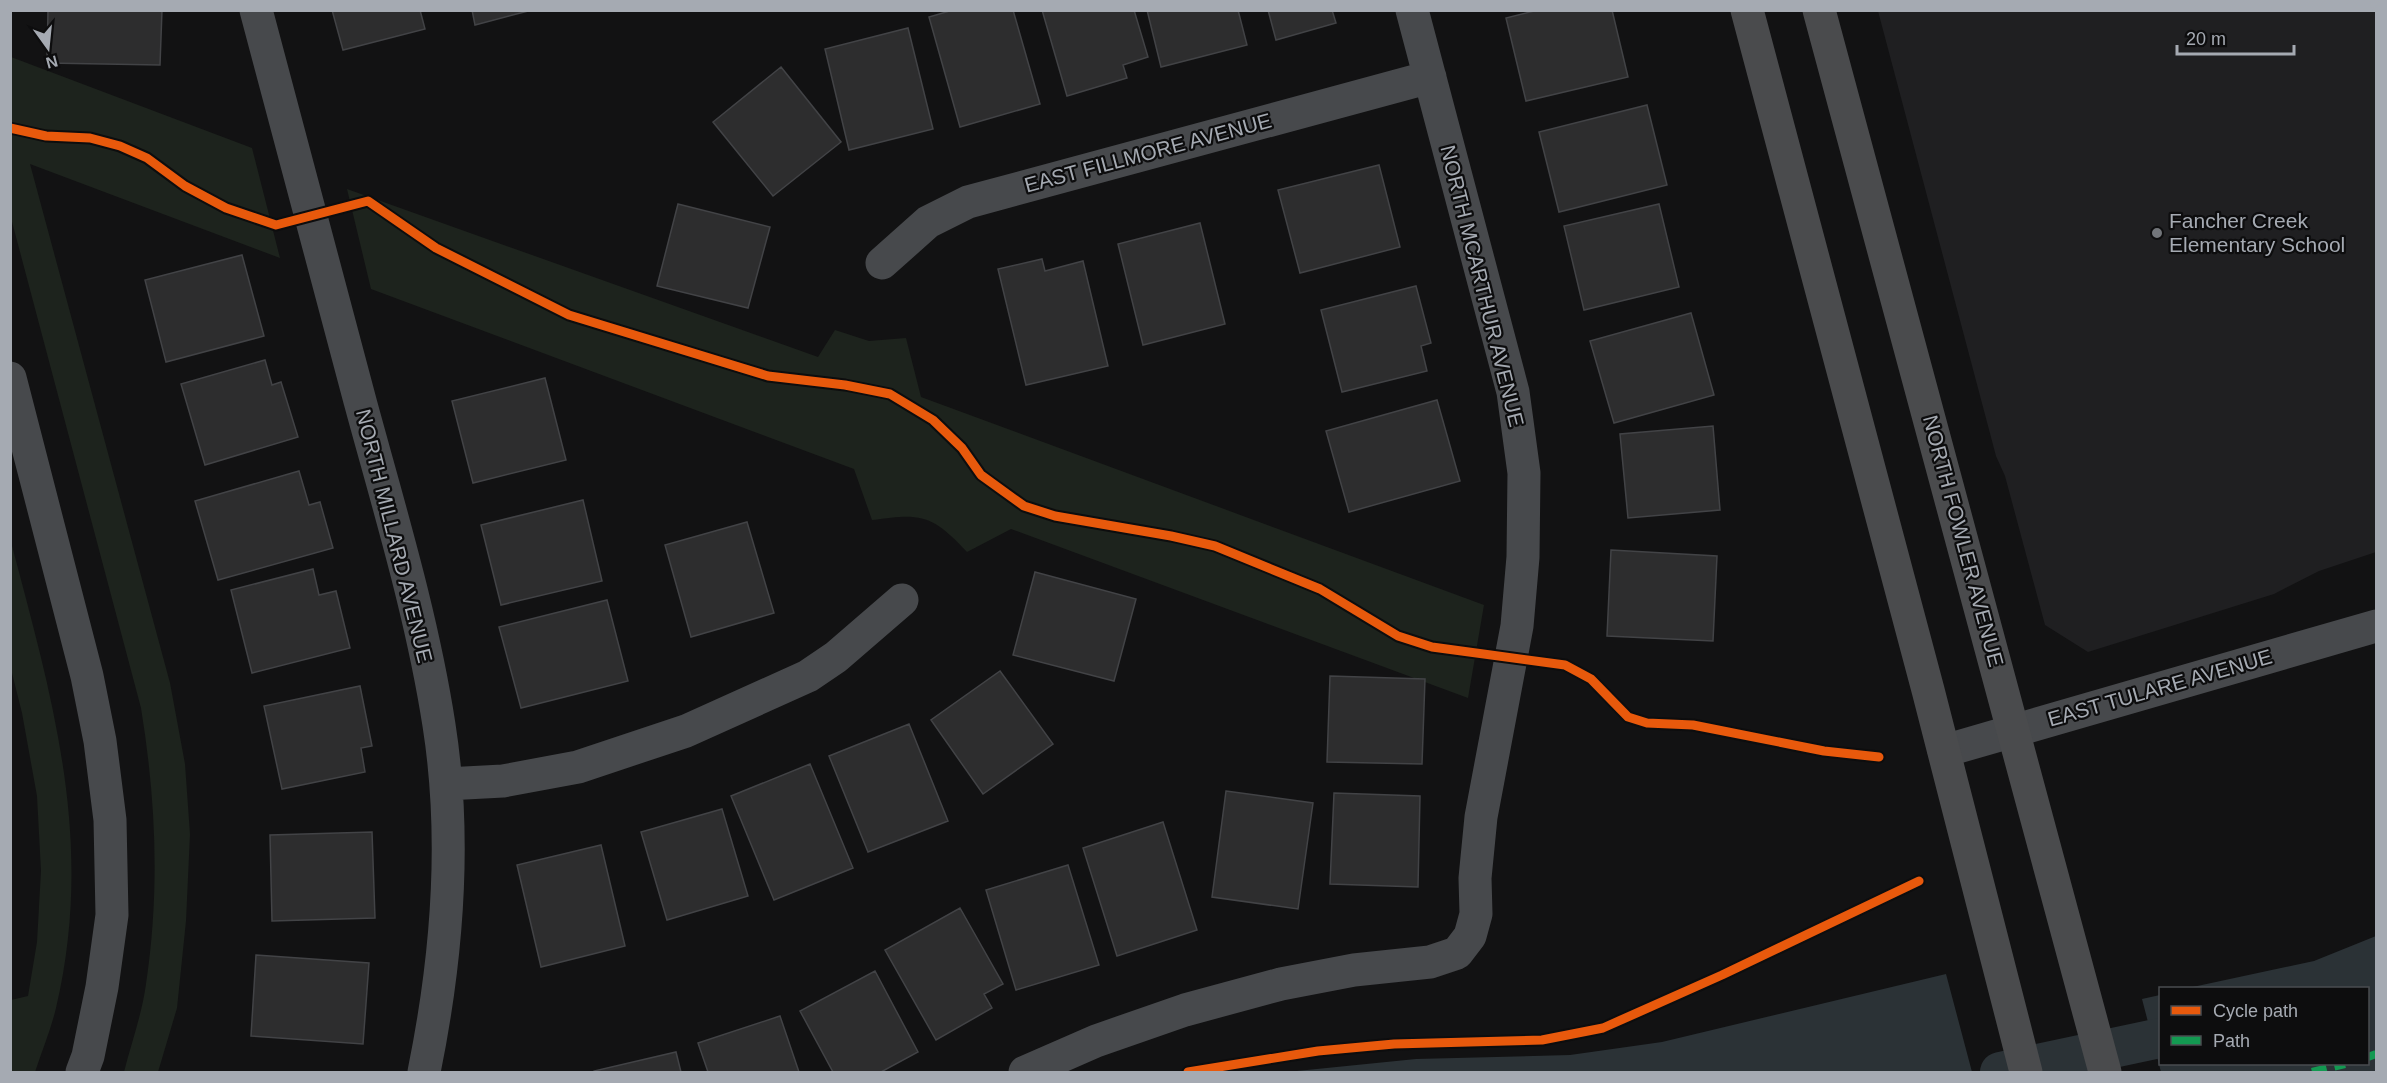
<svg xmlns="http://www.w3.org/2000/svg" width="2387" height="1083" viewBox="0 0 2387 1083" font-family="Arial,sans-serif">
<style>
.built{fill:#1f1f21}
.green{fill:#1d231d}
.water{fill:#2b3236}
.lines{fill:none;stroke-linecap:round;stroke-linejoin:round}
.canal{stroke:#2b3236;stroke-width:40}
.building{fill:#2d2d2e;stroke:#424346;stroke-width:1.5}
.minor{stroke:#47494c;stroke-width:33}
.major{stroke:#4a4b4d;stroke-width:33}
.quiet{stroke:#139951;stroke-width:8;stroke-dasharray:15 8;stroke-linecap:butt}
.cycleway-casing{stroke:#0d0d0e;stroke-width:13}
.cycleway{stroke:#e8590c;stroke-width:9}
.poi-dot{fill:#72757a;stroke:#0d0d0e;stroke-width:2}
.labels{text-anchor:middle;stroke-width:4.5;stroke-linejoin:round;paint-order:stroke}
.street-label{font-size:21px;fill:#a5aab2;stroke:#0d0d0e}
.poi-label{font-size:21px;fill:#a5aab2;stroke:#0d0d0e;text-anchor:start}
</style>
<rect width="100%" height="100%" fill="#121213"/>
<!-- built -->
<path class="built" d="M1878 11H2376V552L2319 571 2274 594 2088 652 2045 625 2005 476 1996 456Z"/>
<!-- green -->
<path class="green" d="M11 57 252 148 280 258 30 164 170 683 185 764 190 834 186 921 177 1008 158 1072H124C131 1044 142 1014 146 984 160 891 156 800 141 708L11 218Z
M347 189 818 357 835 330 869 341 906 338 921 397 1484 605 1468 698 1011 529 967 552C932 514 921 513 872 520L854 469 371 289Z
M11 542C53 701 95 842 56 1008 51 1029 42 1051 35 1072H10L11 1000 28 996 37 942 41 871 37 796 22 713 11 669Z"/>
<!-- water -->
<path class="water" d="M2376 936V1072H2161L2142 999 2160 995V1064H2368V988H2188L2314 961Z
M1946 974 1972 1072H1287L1416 1059 1570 1055 1662 1042Z"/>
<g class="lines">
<!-- canal -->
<path class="canal" d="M2000 1072 2160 1038"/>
</g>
<!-- building -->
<path class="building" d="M48 10H162L160 65 47 63Z
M332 10H420L425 29 343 50Z
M472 10H532L475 25Z
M953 10H1013L1040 104 960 127 929 17Z
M1042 10H1134L1148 57 1123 65 1127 78 1067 96Z
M1147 10H1238L1247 45 1161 67Z
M1268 10H1332L1336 23 1276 40Z
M1538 10H1612L1628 77 1526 101 1506 18Z
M908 28 933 129 849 150 825 49Z
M781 67 841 142 773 196 713 122Z
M1647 105 1667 185 1559 212 1539 132Z
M1379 165 1400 247 1300 273 1278 190Z
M678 204 770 227 748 308 657 286Z
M1659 204 1679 287 1584 310 1564 226Z
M1200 223 1225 324 1143 345 1118 244Z
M242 255 264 336 166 362 145 280Z
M1042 259 1045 271 1083 261 1108 366 1026 385 998 269Z
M1416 286 1431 343 1421 346 1427 371 1342 392 1321 310Z
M1691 313 1714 395 1614 423 1590 341Z
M265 360 272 385 281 382 298 437 205 465 181 384Z
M545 378 566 460 473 483 452 401Z
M1437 400 1460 481 1349 512 1326 431Z
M1713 426 1720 510 1628 518 1620 434Z
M299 471 309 505 320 502 333 548 218 580 195 501Z
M583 500 602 581 501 605 481 525Z
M747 522 774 613 691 637 665 545Z
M1611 550 1717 556 1713 641 1607 636Z
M313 569 319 595 336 591 350 648 252 673 231 590Z
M1035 572 1136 599 1114 681 1013 655Z
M607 600 628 681 521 708 499 627Z
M1000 671 1053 744 983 794 931 720Z
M1330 676 1425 679 1422 764 1327 762Z
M360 686 372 746 361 748 365 772 282 789 264 706Z
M909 724 948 821 868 852 829 756Z
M810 764 853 868 774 900 731 796Z
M1226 791 1313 803 1298 909 1212 897Z
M1334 793 1420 796 1418 887 1330 884Z
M722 809 748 896 667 920 641 832Z
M1163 822 1197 930 1117 956 1083 848Z
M372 832 375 918 272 921 270 835Z
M601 845 625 946 541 967 517 865Z
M1068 865 1099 965 1016 990 986 890Z
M960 908 1003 984 984 994 992 1008 936 1040 885 950Z
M256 955 369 963 363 1044 251 1036Z
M875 971 918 1052 881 1072H833L800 1011Z
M780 1016 799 1072H708L698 1043Z
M676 1052 681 1072H594V1071Z"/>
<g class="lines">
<!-- minor -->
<path class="minor" d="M256 10C290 141 325 271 360 401 389 508 422 615 439 725 457 840 447 959 424 1072
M882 263 928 222 968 202 1430 77
M10 378 87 676 100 741 110 820 112 915 102 987 88 1056 82 1072
M1944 751 2376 626
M446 784 503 781 578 767 686 731 808 676 836 657 902 600
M1025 1072 1096 1041 1185 1010 1281 984 1354 970 1430 962 1457 953 1470 936 1476 914 1475 878 1481 817 1517 626 1523 557 1524 473 1513 392 1412 10"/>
<!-- major -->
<path class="major" d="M1747 10 1928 690 2026 1072
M1819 10 2105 1072"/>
<!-- quiet -->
<path class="quiet" d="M2368 1057 2376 1054
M2312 1072 2345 1064"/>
<defs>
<path id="cycleway" d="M10 128 46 136 90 138 120 146 147 158 185 186 226 208 276 225 368 201 436 248 569 315 768 376 845 385 890 394 933 420 962 448 981 475 1024 506 1055 516 1171 536 1215 546 1320 589 1398 636 1432 647 1565 665 1591 679 1628 717 1647 723 1693 725 1824 751 1879 757
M1188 1072 1318 1051 1394 1044 1542 1040 1603 1028 1722 975 1919 881"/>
</defs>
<!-- cycleway casing -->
<use href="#cycleway" class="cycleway-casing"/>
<!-- cycleway -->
<use href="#cycleway" class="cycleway"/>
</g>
<!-- markers -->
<circle class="poi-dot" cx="2157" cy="233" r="6"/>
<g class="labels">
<!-- street labels -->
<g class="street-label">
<text transform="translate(1148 153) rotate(-15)" y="7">EAST FILLMORE AVENUE</text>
<text transform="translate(1482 286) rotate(76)" y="7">NORTH MCARTHUR AVENUE</text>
<text transform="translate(394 536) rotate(76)" y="7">NORTH MILLARD AVENUE</text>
<text transform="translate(1963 541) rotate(75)" y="7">NORTH FOWLER AVENUE</text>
<text transform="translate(2160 688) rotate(-16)" y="7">EAST TULARE AVENUE</text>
</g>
<!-- poi labels -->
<g class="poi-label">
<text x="2169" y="228">Fancher Creek<tspan x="2169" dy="24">Elementary School</tspan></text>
</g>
</g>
<!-- border -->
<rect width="2387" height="1083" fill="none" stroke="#a5aab2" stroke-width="24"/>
<!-- legend -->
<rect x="2159" y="987" width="210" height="78" fill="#0d0d0e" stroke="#4a4c50" stroke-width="1.5"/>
<rect x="2171" y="1006" width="30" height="9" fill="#e8590c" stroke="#4a4c50" stroke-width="1.5"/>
<text x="2213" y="1017" font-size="18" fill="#a5aab2">Cycle path</text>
<rect x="2171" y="1036" width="30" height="9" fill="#139951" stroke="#4a4c50" stroke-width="1.5"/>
<text x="2213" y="1047" font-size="18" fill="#a5aab2">Path</text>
<!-- north arrow -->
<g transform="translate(48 48) rotate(165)" stroke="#0d0d0e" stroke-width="4.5" paint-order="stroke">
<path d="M0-4.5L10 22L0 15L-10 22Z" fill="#a5aab2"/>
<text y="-9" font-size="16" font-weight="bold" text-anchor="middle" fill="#a5aab2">N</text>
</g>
<!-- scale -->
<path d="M2177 45v9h117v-9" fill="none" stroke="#a5aab2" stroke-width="3"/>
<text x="2186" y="45" font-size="18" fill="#a5aab2" stroke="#0d0d0e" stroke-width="4.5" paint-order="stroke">20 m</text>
</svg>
